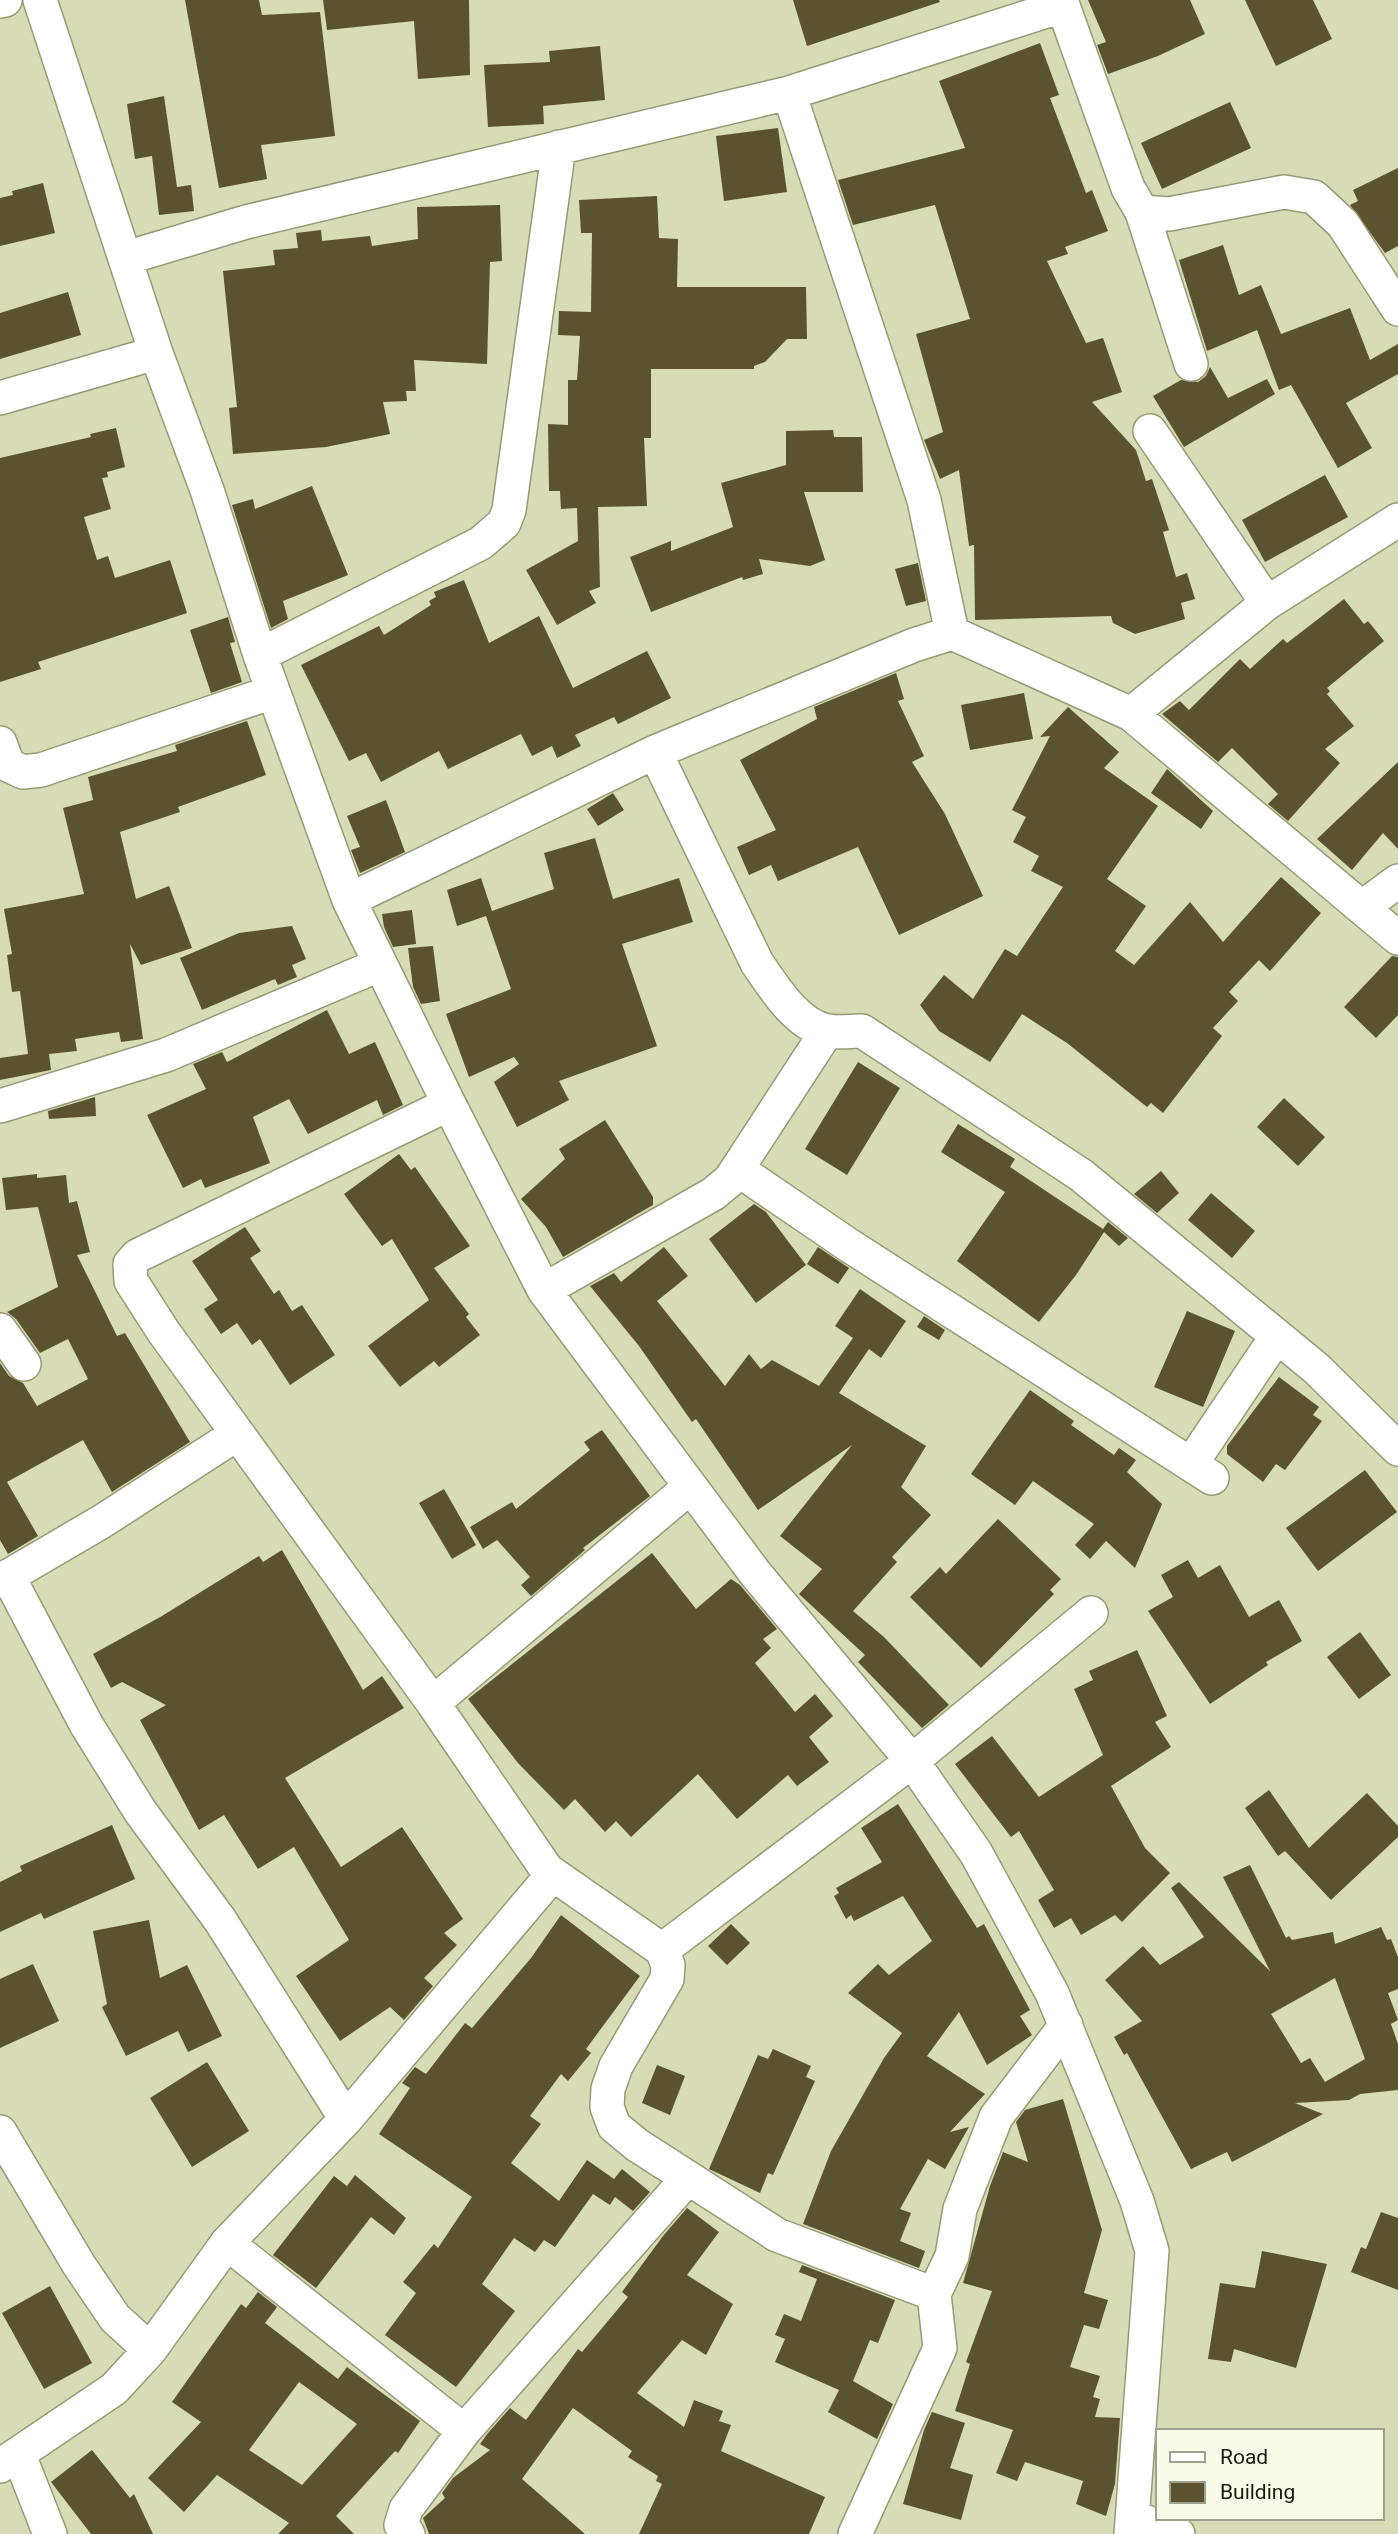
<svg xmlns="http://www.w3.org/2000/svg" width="1398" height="2534" viewBox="0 0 1398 2534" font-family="Roboto,sans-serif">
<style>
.building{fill:#5b5230;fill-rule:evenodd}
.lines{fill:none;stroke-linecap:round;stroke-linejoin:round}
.minor-casing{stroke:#969b76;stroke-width:36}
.minor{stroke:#fff;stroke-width:33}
</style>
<rect width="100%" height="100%" fill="#d7dcb6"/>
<!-- building -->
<path class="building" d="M185 0H259L262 15 320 12 335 136 261 145 267 179 219 188Z
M323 0H469L470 75 418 79 414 21 327 30Z
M793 0H939L940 2 807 46Z
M1088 0H1190L1205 34 1158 56 1108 74 1097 45 1106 42Z
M1245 0H1313L1332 39 1276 66Z
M1040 43 1059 95 1050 98 1086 193 1092 190 1108 231 1065 247 1068 254 1047 261 1086 343 1103 338 1122 392 1092 402 1136 450 1146 481 1152 479 1169 530 1163 532 1176 577 1187 573 1195 599 1181 603 1185 619 1135 634 1113 623 1111 616 975 620 974 545 969 546 959 470 940 479 924 440 943 432 916 334 970 319 935 205 853 225 838 180 965 148 939 81Z
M600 46 605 100 543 106 544 124 488 127 484 65 550 62 549 51Z
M164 96 177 187 191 185 194 211 159 215 152 156 135 159 127 104Z
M1230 102 1251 148 1162 189 1141 143Z
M778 128 787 192 724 201 716 136Z
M1398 168V246L1385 253 1350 205 1358 201 1353 190Z
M43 183 55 233 0 246V198L13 195 12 191Z
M657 196 659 238 678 239 677 287H806L807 339H787L765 362 754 366V369H651V438H644L647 506 598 507 600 587 589 591 596 603 557 625 526 570 578 541 577 508 561 509 560 491H549L548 424 568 425V380H577L580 336 558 335 559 311 591 312 592 233H581L579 200Z
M500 205 502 261 490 262 487 364 414 360 416 391H406L407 401 383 402 390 434 326 447 233 454 229 408 237 407 223 271 275 265 273 250 298 248 296 233 321 230 322 241 370 236 372 246 418 239 417 207Z
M1223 245 1239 295 1261 285 1281 334 1350 308 1370 360 1398 344V374L1346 403 1372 448 1338 468 1291 385 1279 390 1257 330 1207 351 1179 260Z
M68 292 81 335 0 359V313Z
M1210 367 1228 398 1267 379 1275 394 1184 447 1153 396 1181 380 1198 382 1206 376Z
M116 428 125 467 107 472 108 477 102 478 111 509 84 517 97 560 108 556 115 578 170 560 187 613 38 662 41 669 0 682V458L91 437 90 434Z
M833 430 834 437H862L863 492H804L825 560 810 566 759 559 763 574 743 580 742 577 651 612 630 557 671 541V551L733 527 721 483 786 465V431Z
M1325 475 1348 517 1265 562 1242 520Z
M312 486 348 575 283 601 288 619 271 628 232 505 253 499 255 509Z
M918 563 926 601 906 606 895 569Z
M464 580 489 643 539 616 573 688 647 651 671 698 618 724 614 717 575 735 581 746 557 758 552 746 532 756 521 734 448 769 439 751 381 782 366 753 349 761 301 665 379 626 384 635 431 605 429 601 436 597 434 592Z
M1344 599 1364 624 1368 621 1384 641 1327 688 1330 691 1327 694 1354 726 1325 749 1340 763 1288 821 1268 804 1278 794 1232 748 1218 762 1162 714 1180 701 1189 710 1240 659 1250 669 1283 639 1287 643Z
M228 617 235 642 230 643 242 682 211 693 190 630Z
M896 673 904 699 898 701 924 756 912 762 945 814 983 896 899 935 858 847 778 881 771 865 749 875 737 847 776 830 740 760 817 719 814 707Z
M1024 693 1033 739 970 750 961 705Z
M1068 707 1119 752 1104 768 1158 806 1107 879 1146 906 1115 951 1134 965 1190 902 1223 942 1281 877 1321 913 1270 971 1259 960 1229 992 1238 1001 1213 1028 1222 1036 1163 1113 1151 1103 1147 1107 1067 1043 1022 1014 990 1062 939 1031 920 1005 944 975 973 999 1005 949 1017 956 1063 887 1031 871 1039 856 1013 842 1026 817 1012 810 1050 736 1040 737Z
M247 721 266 775 178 807 180 812 120 832 136 899 169 886 192 948 141 965 130 944 143 1039 121 1042 119 1032 75 1039 77 1051 49 1054 51 1070 0 1080V1058L28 1054 20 991 12 992 7 955 12 954 4 909 84 894 63 808 93 800 88 777 177 751 175 745Z
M1398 762V849L1383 833 1352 870 1317 839Z
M1167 769 1213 811 1201 829 1151 793Z
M613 793 624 810 598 826 587 809Z
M386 800 405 852 360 873 351 850 360 847 347 816Z
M595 838 613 899 679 878 693 922 622 944 657 1046 559 1081 569 1100 517 1127 494 1082 519 1064 514 1057 469 1077 446 1014 511 989 486 916 457 926 447 890 481 878 492 911 554 889 544 853Z
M412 910 416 944 393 947 384 927 382 914Z
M292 926 306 959 292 965 297 977 278 985 275 979 202 1010 180 958 239 933Z
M433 946 440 1001 421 1004 413 987 408 948Z
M1392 956 1398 957V1015L1376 1038 1344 1007Z
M327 1010 349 1054 375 1042 403 1105 383 1115 377 1100 308 1134 289 1099 253 1117 270 1163 205 1188 201 1179 183 1188 147 1115 206 1089 193 1064 222 1052 227 1062Z
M858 1062 900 1088 847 1175 805 1149Z
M95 1097 96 1116 49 1119 48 1111Z
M1284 1098 1325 1137 1298 1166 1257 1127Z
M605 1120 653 1197V1205L563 1257 546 1227 521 1199 565 1159 559 1149Z
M958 1124 1015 1159 1010 1167 1103 1229 1108 1222 1128 1238 1119 1246 1104 1232 1076 1275 1039 1322 957 1261 1005 1192 941 1152Z
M399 1154 411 1170 415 1167 470 1246 434 1268 469 1314 466 1317 480 1335 439 1367 434 1361 400 1387 368 1346 429 1300 392 1239 382 1246 344 1194Z
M1161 1171 1179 1193 1157 1213 1134 1194Z
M37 1174V1178L66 1175 69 1203 77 1201 90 1252 77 1255 117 1336 125 1333 190 1442 112 1492 83 1440 7 1482 38 1536 8 1554 0 1540V1363L9 1376 23 1383 37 1406 88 1379 68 1339 40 1353 16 1319 7 1312 58 1287 38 1207 6 1210 2 1178Z
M1211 1193 1255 1231 1232 1258 1188 1220Z
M754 1204 766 1212 806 1265 756 1303 709 1239Z
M245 1227 261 1251 250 1258 274 1294 279 1290 292 1311 302 1305 335 1355 290 1385 260 1339 252 1345 237 1323 221 1334 204 1309 218 1300 192 1261Z
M664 1247 688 1276 657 1301 725 1386 749 1354 761 1369 772 1360 819 1386 853 1338 835 1326 860 1289 906 1321 881 1358 869 1349 839 1393 926 1446 901 1487 931 1515 892 1557 897 1562 853 1611 884 1637 949 1705 922 1728 858 1662 865 1655 799 1594 822 1569 780 1536 852 1445 758 1510 696 1419 692 1422 639 1346 590 1286 614 1273 621 1282Z
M818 1247 849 1268 838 1284 807 1264Z
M1187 1311 1235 1331 1203 1407 1154 1387Z
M924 1316 945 1330 939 1340 917 1327Z
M1279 1377 1319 1407 1313 1415 1322 1421 1285 1470 1276 1464 1263 1482 1227 1454V1446Z
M1030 1390 1074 1421 1071 1425 1114 1455 1119 1448 1136 1460 1127 1472 1162 1504 1135 1568 1106 1541 1090 1559 1075 1545 1094 1524 1033 1481 1015 1505 971 1474Z
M602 1430 650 1496 583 1548 585 1550 531 1596 521 1585 530 1577 497 1540 483 1549 470 1527 512 1502 516 1509 590 1450 584 1442Z
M1365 1470 1397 1512 1318 1571 1286 1528Z
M444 1489 476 1545 452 1559 419 1503Z
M998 1519 1061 1579 1050 1590 1054 1594 981 1668 910 1597 940 1567 946 1574Z
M282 1550 363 1690 382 1676 404 1708 285 1778 341 1867 402 1827 463 1919 444 1933 457 1945 424 1978 433 1986 404 2020 390 2007 340 2041 296 1976 349 1940 294 1847 258 1869 224 1815 199 1830 140 1720 166 1705 122 1682 111 1688 93 1654 162 1616 259 1556 263 1562Z
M652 1553 696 1609 731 1579 740 1585 777 1629 763 1639 771 1648 755 1663 795 1712 815 1694 833 1716 809 1737 829 1762 797 1786 788 1775 737 1819 698 1774 631 1837 616 1821 605 1832 575 1799 564 1810 518 1763 468 1699Z
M1188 1560 1198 1578 1220 1565 1249 1617 1279 1600 1302 1641 1266 1662 1268 1665 1210 1704 1148 1611 1173 1597 1161 1575Z
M1360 1632 1391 1675 1359 1699 1327 1657Z
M1137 1650 1167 1716 1155 1722 1171 1747 1111 1786 1145 1848 1170 1873 1122 1922 1115 1915 1081 1935 1071 1918 1054 1928 1038 1900 1054 1890 1019 1831 1011 1837 955 1764 992 1736 1039 1797 1103 1755 1074 1689 1093 1680 1089 1671Z
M1269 1790 1309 1848 1367 1793 1398 1826V1837L1331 1900 1285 1851 1278 1856 1245 1808Z
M898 1804 977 1928 984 1924 1030 2010 1020 2016 1032 2035 987 2065 959 2012 927 2056 985 2094 950 2132 969 2127 945 2169 928 2159 900 2209 911 2213 900 2241 925 2251 919 2268 803 2224 831 2151 884 2058 902 2033 848 1993 878 1964 889 1975 932 1941 903 1896 854 1921 851 1915 846 1919 834 1896 839 1893 836 1888 882 1862 861 1828Z
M112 1825 135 1879 44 1919 41 1913 0 1932V1882L22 1871 20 1866Z
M1250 1865 1286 1938 1289 1936 1292 1940 1333 1932 1335 1944 1381 1927 1387 1940 1391 1939 1398 1957V1989L1388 1993 1398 2020 1391 2024 1398 2044V2090L1360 2094 1349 2100 1295 2103 1323 2114 1232 2162 1227 2152 1191 2169 1127 2053 1124 2055 1114 2037 1142 2021 1105 1980 1143 1946 1160 1965 1204 1937 1171 1888 1179 1882 1270 1971 1223 1877ZM1335 1978 1365 2059 1325 2082 1310 2058 1301 2063 1271 2014Z
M561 1915 640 1976 586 2049 591 2053 568 2081 561 2074 530 2116 541 2124 511 2163 559 2201 587 2160 614 2179 622 2169 650 2192 633 2211 615 2197 610 2205 593 2194 555 2247 544 2240 535 2252 514 2238 482 2284 515 2311 456 2387 385 2335 416 2293 403 2282 434 2244 438 2248 472 2197 379 2134 410 2088 402 2083 415 2067 426 2074 465 2023 472 2028 531 1958Z
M149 1920 160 1978 187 1965 222 2036 188 2052 178 2031 126 2056 102 2007 107 2004 93 1931Z
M731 1924 750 1943 727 1965 708 1946Z
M33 1964 59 2021 0 2048V1979Z
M773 2049 811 2066 806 2077 815 2081 773 2175 768 2173 760 2193 709 2169 758 2055 768 2059Z
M207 2062 249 2131 192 2167 150 2098Z
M657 2065 685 2076 670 2115 642 2103Z
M1063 2099 1102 2230 1084 2293 1108 2300 1099 2329 1084 2325 1070 2367 1100 2376 1093 2397 1100 2399 1095 2417 1120 2418 1115 2484 1106 2516 1076 2504 1083 2481 1025 2462 1017 2481 996 2473 1013 2430 955 2411 970 2364 966 2362 992 2291 963 2283 990 2186 1003 2152 1028 2162 1016 2122 1025 2110Z
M355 2175 406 2218 394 2235 371 2217 316 2288 273 2255 334 2176 347 2186Z
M687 2208 719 2232 687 2275 733 2304 706 2355 682 2340 637 2393 684 2427 694 2400 723 2411 719 2421 731 2425 721 2451 825 2497 809 2534H639L662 2484 656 2481 658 2476 628 2457 632 2451 573 2408 522 2479 585 2534H429L423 2518 445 2498 442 2493 453 2478 490 2450 480 2444 488 2433 510 2408 526 2420 578 2349 582 2352 628 2297 622 2292 663 2236Z
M1381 2212 1398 2218V2290L1351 2272 1361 2247 1366 2249Z
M1262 2251 1327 2264 1296 2368 1234 2349 1231 2362 1208 2359 1220 2283 1255 2288Z
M802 2265 895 2300 878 2343 870 2340 853 2381 893 2404 877 2439 828 2412 839 2390 775 2362 785 2339 775 2335 784 2314 801 2321 817 2279 799 2272Z
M50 2286 92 2363 44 2389 2 2313Z
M258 2292 277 2307 265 2323 338 2379 347 2367 420 2421 398 2453 395 2451 336 2516 354 2534H278L289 2523 217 2475 184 2512 148 2478 201 2422 172 2402 241 2304 246 2308ZM299 2382 357 2424 302 2485 249 2450Z
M932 2412 965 2423 950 2468 973 2475 961 2520 903 2504 924 2430Z
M92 2450 130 2498 134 2494 153 2534H91L51 2482Z"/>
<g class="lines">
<defs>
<path id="minor" d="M40 0 156 353 207 490 260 655 349 900 449 1104 544 1290 755 1573 912 1761 976 1853 1052 1993 1137 2201 1152 2251 1131 2534
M1061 0 1128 188 1142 212 1169 214 1284 192 1314 197 1343 224 1398 309
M0 1 5 0
M789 93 924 500 952 633 1131 714 1398 938
M1142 212 1191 364
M126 258 246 222 789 93 1062 6
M0 398 156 353
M1150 431 1267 603
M260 655 481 543 504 523 509 510 559 147
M1131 714 1267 603 1398 520
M0 743 8 765 23 772 41 770 273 692
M655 752 914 645 952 633
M349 900 655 752 757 963C773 986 797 1026 828 1031 838 1033 851 1031 862 1031L1081 1175 1317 1369 1398 1449
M1364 906 1398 881
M449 1104 137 1256 130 1264 131 1281 163 1331 433 1703 547 1870 662 1950 668 1965 667 1979 616 2066 608 2089 607 2107 614 2126 637 2145 777 2235 934 2294
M0 1106 166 1055 379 965
M737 1169 850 1246 1212 1478
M544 1290 713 1194 730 1180 827 1031
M0 1330 24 1364
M1191 1464 1277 1336
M8 1576 86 1724 140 1811 220 1920 346 2119
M0 1581 101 1522 237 1434
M433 1703 690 1487
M662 1950 912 1761 1091 1613
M0 2132 79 2265 115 2318 150 2350
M227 2243 464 2431
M19 2455 50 2534
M0 2466 114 2389 150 2350 227 2243 346 2119 553 1874
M1133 2517 1178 2534
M408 2534 401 2525 406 2509 464 2431 688 2178
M855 2534 940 2348 934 2294 952 2256 960 2209 996 2117 1066 2025"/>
</defs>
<!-- minor casing -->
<use href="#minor" class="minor-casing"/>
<!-- minor -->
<use href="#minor" class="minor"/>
</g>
<!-- legend -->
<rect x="1156" y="2429" width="228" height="91" fill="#f8fbe8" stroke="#9fa190" stroke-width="2"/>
<rect x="1170" y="2452" width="35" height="10" fill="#ffffff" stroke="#9fa190" stroke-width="2"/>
<text x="1220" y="2464" font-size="21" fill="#191b0c">Road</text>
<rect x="1170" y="2482" width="35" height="21" fill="#5b5230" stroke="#9fa190" stroke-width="2"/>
<text x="1220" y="2499" font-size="21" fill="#191b0c">Building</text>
</svg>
